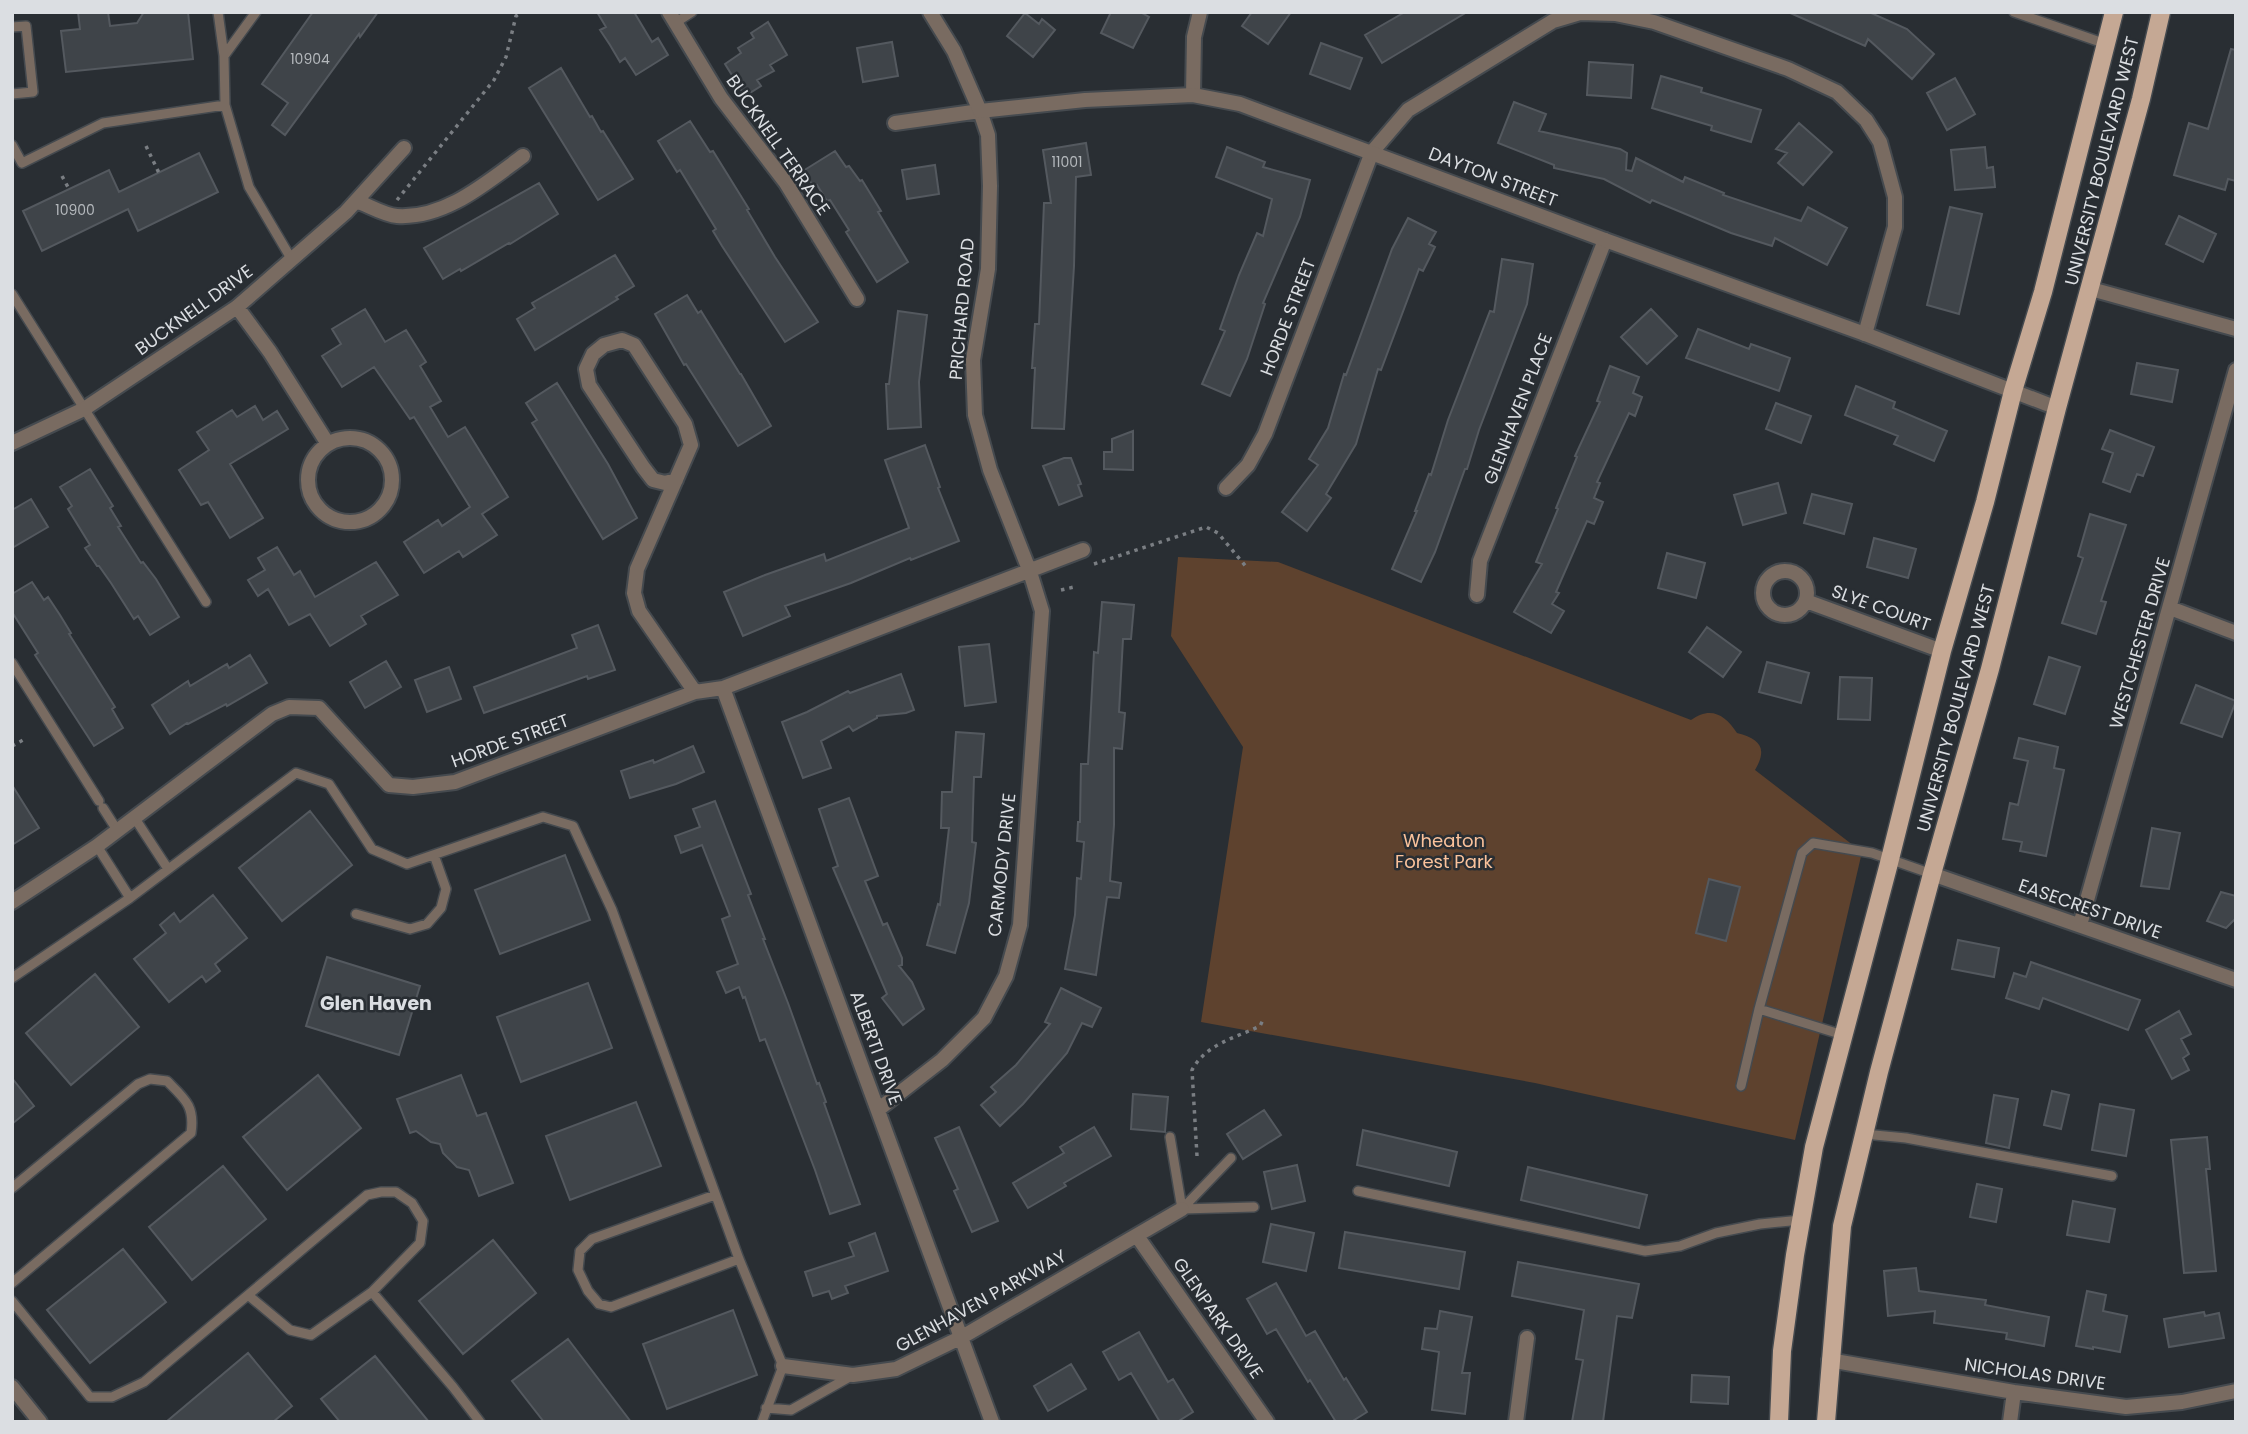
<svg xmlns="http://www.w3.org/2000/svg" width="2248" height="1434" font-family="Poppins,sans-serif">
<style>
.green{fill:#5e422e}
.building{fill:#3f4449;stroke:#54595f;stroke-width:2}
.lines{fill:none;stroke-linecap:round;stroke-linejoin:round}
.service-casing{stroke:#454a4f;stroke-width:12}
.minor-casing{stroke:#454a4f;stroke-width:18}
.tertiary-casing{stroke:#454a4f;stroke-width:18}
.primary-casing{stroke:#454a4f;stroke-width:21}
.path{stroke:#7a7e83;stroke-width:3.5;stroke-dasharray:3.5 5;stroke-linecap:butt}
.service{stroke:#796b61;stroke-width:9}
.minor{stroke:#796b61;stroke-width:14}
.tertiary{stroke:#796b61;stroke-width:14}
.primary{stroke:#c5a894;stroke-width:18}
.labels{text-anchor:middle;stroke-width:5;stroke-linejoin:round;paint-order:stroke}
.number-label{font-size:14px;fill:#b4b8bc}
.street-label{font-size:18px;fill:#dbdee2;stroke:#292e33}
.park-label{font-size:18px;fill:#fac29b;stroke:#292e33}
.neighbourhood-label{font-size:19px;font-weight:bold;fill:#dbdee2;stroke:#292e33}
</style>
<rect width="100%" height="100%" fill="#292e33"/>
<path class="green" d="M1178 557 1278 562 1691 720C1710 706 1725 714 1737 733 1760 739 1768 748 1755 770L1862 852 1795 1140 1535 1083 1201 1022 1243 747 1171 636Z"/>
<path class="building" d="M78 12H108L110 26 137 23 144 12H188L193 59 66 72 61 31 80 29Z
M313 12H378L360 37 359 34 285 135 272 125 288 103 262 84Z
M597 12H634L652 42 658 38 668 55 636 75 625 58 620 62 610 45 600 30 606 27Z
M1111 12H1140L1149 17 1133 48 1101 33Z
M1252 12H1291L1268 44 1242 26Z
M1405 12H1467L1382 63 1365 35Z
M1788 12H1869L1907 29 1934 54 1912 79 1868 39 1865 46Z
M1025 13 1039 24 1042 19 1055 30 1033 57 1007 36Z
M768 22 787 55 770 65 774 71 757 80 761 86 745 96 725 64 741 53 738 48 754 38 751 33Z
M892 42 898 76 863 82 857 48Z
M1321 43 1362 58 1350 89 1310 74Z
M2231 49 2236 50V181L2228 179 2225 190 2174 175 2189 123 2208 129Z
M1589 62 1633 65 1631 98 1587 95Z
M561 68 590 117 592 116 601 132 603 131 633 179 598 200 529 88Z
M1661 76 1702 88 1701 92 1761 110 1751 142 1711 130 1712 126 1652 108Z
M1955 78 1975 114 1947 130 1927 93Z
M1514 102 1546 114 1539 131 1620 149 1627 153 1626 170 1632 171 1636 158 1683 182 1685 177 1724 193 1723 195 1801 221 1808 207 1847 228 1827 265 1775 238 1772 246 1731 233 1652 200 1650 203 1604 179 1554 168V165L1498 143Z
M690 121 710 152 713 151 749 209 747 210 775 257 818 322 785 342 722 246 713 231 716 229 680 170 677 172 658 141Z
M1799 123 1832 152 1803 185 1778 163 1787 153 1776 149Z
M1086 143 1091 175 1076 177 1074 266 1064 429 1032 428 1035 368H1032L1035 324H1039L1044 203H1051L1043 150Z
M1227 147 1265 162 1263 167 1310 180 1300 217 1263 303 1265 304 1247 359 1230 396 1202 384 1225 331 1220 329 1239 275 1257 233 1263 236 1272 199 1216 177Z
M1985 147 1987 168 1993 167 1995 187 1955 190 1951 150Z
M835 151 846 167 849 166 860 181 862 180 881 211 878 212 908 262 877 282 846 232 849 230 830 200 827 201 817 185 814 187 803 171Z
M199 153 218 192 138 231 128 209 42 251 23 211 109 170 119 192Z
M935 165 939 194 907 199 902 170Z
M539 183 558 214 510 244 509 243 461 271 460 269 443 279 424 248Z
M1950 207 1982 214 1959 314 1927 305Z
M2179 216 2216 234 2203 262 2166 244Z
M1408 218 1436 232 1429 244 1435 247 1423 271 1419 269 1381 370 1378 369 1356 444 1326 494 1331 498 1307 531 1282 512 1318 465 1309 459 1328 428 1344 374 1346 375 1392 249Z
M615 255 634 286 616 297 618 299 535 350 517 319 535 308 532 303Z
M1502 259 1533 264 1527 304 1479 430 1467 469H1465L1435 552 1421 582 1392 569 1417 511H1415L1429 474 1431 475 1448 420 1490 311 1494 312Z
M687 295 698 313 701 311 740 374H741L771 426 738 446 686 364 684 365 655 314Z
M365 309 385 342 406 330 426 362 420 366 441 401 430 407 448 437 465 427 508 497 482 514 497 535 463 557 459 551 424 573 404 542 438 520 442 526 470 507 414 417 410 419 374 367 342 387 322 356 341 344 332 329Z
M1651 309 1677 336 1647 364 1621 337Z
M898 311 927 315 919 382 921 427 888 429 886 384H889Z
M1698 329 1749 349 1751 344 1790 358 1779 391 1686 358Z
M2137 363 2178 370 2172 402 2131 394Z
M1610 366 1639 377 1633 393 1642 397 1635 416 1629 413 1597 482 1600 483 1594 498 1603 502 1594 524 1587 521 1556 592 1559 593 1552 604 1564 611 1551 633 1514 612 1542 564 1536 562 1558 509 1556 508 1577 457 1575 456 1600 402 1597 401Z
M557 383 608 464 637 518 603 539 532 423 537 420 526 403Z
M1856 386 1895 402 1893 408 1947 431 1934 461 1894 444 1898 436 1845 415Z
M1776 403 1811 416 1801 443 1766 429Z
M255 406 263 420 277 411 288 429 230 464 263 518 230 538 208 502 201 505 179 470 209 450 197 432 232 410 237 417Z
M2110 430 2154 447 2143 476 2137 474 2130 492 2103 482 2113 453 2102 449Z
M1133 431V470L1104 469V452H1112V439Z
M925 445 940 487 938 488 959 541 911 560 910 558 851 583 785 606 790 616 743 636 724 592 765 575 824 554 826 561 909 528 885 460Z
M1064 458H1071L1081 484 1078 485 1082 496 1059 505 1043 466Z
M90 469 113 506 110 508 121 526 118 527 141 563 143 562 156 579 179 617 150 635 138 616 134 619 111 583 99 566H97L85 548 90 545 68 509 72 506 60 487Z
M1778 483 1786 513 1743 525 1734 495Z
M1812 494 1852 504 1844 534 1804 523Z
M31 499 48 527 12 548V510Z
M2090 514 2126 525 2101 601 2106 602 2096 634 2062 623 2083 558 2078 556Z
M1874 538 1916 549 1908 578 1867 567Z
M277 547 294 575 300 571 315 597 376 562 398 595 361 616 366 624 330 646 310 614 289 625 268 589 258 596 248 580 265 570 258 558Z
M1667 553 1705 563 1696 598 1658 588Z
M32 582 44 600 48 597 60 615 71 633 69 634 115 707 112 709 123 728 94 746 35 655 38 653 12 612V594Z
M1102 602 1134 605 1131 639H1123L1119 712 1125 713 1122 749 1114 748V825L1110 881 1121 883 1119 898 1107 897 1096 975 1065 969 1075 915 1077 878 1081 879 1084 842 1077 841 1078 822H1080L1081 764H1088L1094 652 1098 653Z
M598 625 615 670 588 679 587 676 484 713 474 687 577 648 572 635Z
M1707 627 1741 652 1723 677 1689 652Z
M989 644 996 702 965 706 959 647Z
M250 655 267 683 227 706 226 704 188 724 187 723 170 734 152 705 188 681 190 686 227 664 229 668Z
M2049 657 2080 667 2065 714 2034 704Z
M386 661 401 687 365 708 350 682Z
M1767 662 1809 673 1801 703 1759 692Z
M449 667 461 699 427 712 415 680Z
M901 674 914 710 906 713 877 716V718L853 731 849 726 821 741 831 768 803 778 782 722 807 712 848 691 850 693Z
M1840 677 1872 678 1870 720 1838 719Z
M2196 685 2236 701 2222 737 2181 723Z
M956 732 984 734 981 777H974L972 842 976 843 969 903 955 953 927 945 938 904 940 905 949 828H941L942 792H952Z
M2019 738 2058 747 2054 768 2064 770 2046 856 2020 851 2022 842 2003 839 2010 803 2018 805 2028 761 2014 758Z
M693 746 704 772 676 784 630 798 621 771 653 760 654 763Z
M12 785 39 828 12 845Z
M849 798 878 876 865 881 883 925 887 923 902 958V965L899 966 912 982 924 1009 903 1025 882 998 887 994 833 868 838 866 819 809Z
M715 801 751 894 748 895 765 939H763L788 1003 817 1084 819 1083 826 1102 824 1103 860 1204 830 1214 815 1170 765 1039 760 1041 745 997 743 998 739 987 726 993 717 972 738 964 722 919 730 916 702 845 681 853 675 836 700 827 693 809Z
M310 811 352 865 282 921 239 868Z
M2152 828 2180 833 2169 889 2141 886Z
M565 855 590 920 500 954 475 890Z
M1709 879 1740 887 1726 941 1696 933Z
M2221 892 2236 896V918L2226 928 2207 921Z
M213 895 247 938 215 964 220 971 206 982 202 976 169 1002 134 959 166 933 160 925 174 913 180 922Z
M1958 940 1999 948 1994 977 1952 969Z
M327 957 420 986 399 1055 306 1026Z
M2031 962 2140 1000 2128 1030 2043 998 2039 1009 2006 998 2014 973 2026 977Z
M95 974 139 1027 71 1085 26 1033Z
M588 983 612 1048 521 1082 497 1017Z
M1061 988 1101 1008 1092 1027 1082 1023 1067 1053 1023 1104 1000 1126 981 1105 996 1092 991 1087 1016 1065 1050 1024 1045 1022Z
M2179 1011 2191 1034 2181 1039 2189 1054 2183 1058 2189 1070 2172 1079 2146 1030Z
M318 1075 361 1128 287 1190 243 1137Z
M461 1075 477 1116 486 1113 513 1183 479 1196 469 1170 457 1167 443 1153 440 1144 431 1142 416 1131 410 1133 397 1099Z
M12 1078 34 1106 12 1124Z
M2052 1091 2069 1095 2061 1129 2044 1125Z
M1133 1094 1168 1097 1165 1132 1131 1129Z
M1994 1095 2018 1099 2009 1148 1986 1143Z
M636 1102 661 1166 570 1200 546 1136Z
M2100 1104 2134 1110 2126 1156 2092 1150Z
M1264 1110 1281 1135 1243 1159 1227 1134Z
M959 1127 998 1221 972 1232 954 1191 958 1189 935 1138Z
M1094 1127 1111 1156 1064 1183 1066 1186 1028 1208 1013 1183 1064 1153 1060 1147Z
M1363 1130 1457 1152 1449 1186 1357 1165Z
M2207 1137 2210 1169H2206L2216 1271 2184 1273 2171 1140Z
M1297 1165 1305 1201 1272 1209 1264 1172Z
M223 1166 266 1219 192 1280 149 1227Z
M1528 1167 1647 1195 1639 1228 1521 1200Z
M1977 1184 2002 1189 1996 1222 1970 1217Z
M2073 1201 2115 1209 2109 1242 2067 1235Z
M1271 1224 1314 1233 1306 1271 1263 1262Z
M1345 1232 1465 1252 1459 1289 1339 1268Z
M875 1233 888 1271 845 1286 848 1293 832 1299 829 1291 813 1296 805 1272 854 1256 849 1243Z
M493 1240 536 1293 463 1354 419 1301Z
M123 1249 166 1302 90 1363 47 1310Z
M1518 1262 1639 1284 1632 1318 1617 1316 1603 1422H1572L1583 1360 1576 1359 1584 1310 1512 1296Z
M1916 1268 1919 1291 1986 1300 1985 1305 2049 1317 2044 1346 2006 1339 2007 1333 1934 1323 1935 1311 1888 1316 1884 1271Z
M1276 1283 1306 1336 1315 1331 1344 1380 1346 1378 1367 1412 1351 1422H1336L1310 1380 1308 1382 1276 1329 1267 1334 1247 1299Z
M2087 1291 2106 1295 2103 1311 2127 1316 2120 1352 2093 1347V1349L2076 1346Z
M733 1310 757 1375 667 1409 643 1344Z
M1440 1311 1472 1317 1462 1373H1470L1465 1414 1432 1410 1439 1352 1422 1349 1425 1328 1437 1329Z
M2204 1312 2205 1316 2219 1313 2224 1338 2169 1347 2164 1319Z
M1139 1332 1168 1382 1173 1379 1193 1412 1177 1422H1160L1131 1373 1119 1380 1103 1352Z
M568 1339 631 1422H544L512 1381Z
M248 1353 292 1406 273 1422H166Z
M375 1356 429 1422H340L321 1399Z
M1071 1364 1086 1389 1048 1411 1034 1386Z
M1692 1375 1729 1377 1728 1404 1691 1402Z"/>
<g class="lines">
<defs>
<path id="service" d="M218 12 224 56 225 105 249 187 292 260
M2014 12 2106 44
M675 23 692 12
M12 27 26 26 33 92 12 94
M224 56 256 12
M12 145 22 163 103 123 225 105
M12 294 206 602
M12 663 99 801
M103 808 117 830
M134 817 168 869
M97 846 130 898
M356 914 410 929 427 924 441 908 446 889 434 855
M12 978 130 898 296 773 329 784 372 849 407 864 543 817 573 826 612 910 739 1259 783 1366 762 1422
M1843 1035 1759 1009 1802 853 1813 843 1872 853 1932 874
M1741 1086 1759 1009
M1864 1134 1906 1138 2112 1176
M1170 1137 1182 1209
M12 1188 138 1084 150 1079 167 1081C185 1099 195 1106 191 1133L12 1283
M1358 1191 1645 1251 1680 1246 1716 1233 1760 1224 1801 1220
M715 1195 592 1239 580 1251 578 1270 588 1291 599 1304 611 1307 739 1259
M1182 1209 1254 1207
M1182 1209 1231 1158
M372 1292 453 1387 480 1422
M12 1301 90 1397H112L144 1382 248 1295 290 1330 311 1335 372 1292 420 1243 423 1221 412 1203 396 1192H381L367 1195 248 1295
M766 1408 791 1410 853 1375"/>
<path id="minor" d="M669 12 721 98 786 183 857 299
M1193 95 1194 37 1200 12
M356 201C368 205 384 215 397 216 445 219 486 183 523 156
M2091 289 2236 329
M237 307 270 352 328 444
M308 480a42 42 0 1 1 84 0a42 42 0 1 1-84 0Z
M12 443 84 409 237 307 346 212 404 148
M676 480 665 483 653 480 643 467 589 385 586 369 593 354 604 345 622 340 634 345 685 424 691 445 637 569 634 593 639 611 695 692
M1226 488 1248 465 1265 434 1372 152 1408 110 1553 21 1580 13 1615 14 1654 22 1788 69 1837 92 1866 120 1880 142 1895 197V227L1865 334
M1763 593a22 22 0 1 1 44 0a22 22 0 1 1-44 0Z
M1477 595 1480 561 1605 240
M1806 601 1942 651
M2170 608 2236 633
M723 688 992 1422
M1932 874 2236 980
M12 902 97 846 272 714 289 707 319 708 389 785 413 787 455 782 695 692 723 688 1083 550
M2080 925 2236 370
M879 1109 942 1060 984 1018 1006 976 1020 925 1042 611 1030 572 990 470 975 415 973 360 988 269 990 186 988 135 980 111 895 123
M1137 1236 1267 1422
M1829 1360 2014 1392 2126 1407 2182 1402 2236 1391
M783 1366 853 1375 896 1369 962 1337 1182 1209
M12 1387 40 1422
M1516 1422 1527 1338
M2010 1422 2014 1392"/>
<path id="tertiary" d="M930 12 954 51 980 111 1085 100 1193 95 1240 104 1605 240 1865 334 2057 408"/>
<path id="primary" d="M1779 1422 1782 1351 1795 1255 1814 1147 1888 867 1942 651 1985 502 2013 391 2043 292 2114 12
M1826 1422 1842 1226 1879 1072 1932 874 1990 669 2057 408 2141 99 2161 12"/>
</defs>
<use href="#service" class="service-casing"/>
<use href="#minor" class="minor-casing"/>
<use href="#tertiary" class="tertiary-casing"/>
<use href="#primary" class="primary-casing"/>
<path class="path" d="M146 146 159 173
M62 176 69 189
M397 200 494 80 506 57 516 16 522 12
M1094 564 1206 527 1218 533 1248 569
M1061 590 1074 587
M12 746 25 739
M1197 1156 1192 1070C1206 1044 1235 1038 1260 1026L1264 1018"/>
<use href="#service" class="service"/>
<use href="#minor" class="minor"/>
<use href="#tertiary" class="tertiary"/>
<use href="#primary" class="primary"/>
</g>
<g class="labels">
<g class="number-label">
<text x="310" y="64">10904</text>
<text x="1067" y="167">11001</text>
<text x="75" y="215">10900</text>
</g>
<g class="street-label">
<text transform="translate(778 145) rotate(55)" y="6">BUCKNELL TERRACE</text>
<text transform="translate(2102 161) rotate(-76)" y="6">UNIVERSITY BOULEVARD WEST</text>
<text transform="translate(1493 177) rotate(21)" y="6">DAYTON STREET</text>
<text transform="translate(962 309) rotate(-85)" y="6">PRICHARD ROAD</text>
<text transform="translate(194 310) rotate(-36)" y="6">BUCKNELL DRIVE</text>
<text transform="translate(1288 317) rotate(-69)" y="6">HORDE STREET</text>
<text transform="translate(1518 409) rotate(-69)" y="6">GLENHAVEN PLACE</text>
<text transform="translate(1881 608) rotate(20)" y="6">SLYE COURT</text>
<text transform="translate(2140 643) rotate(-74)" y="6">WESTCHESTER DRIVE</text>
<text transform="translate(1956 708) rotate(-75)" y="6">UNIVERSITY BOULEVARD WEST</text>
<text transform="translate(510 741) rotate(-20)" y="6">HORDE STREET</text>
<text transform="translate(1002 865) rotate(-84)" y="6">CARMODY DRIVE</text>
<text transform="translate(2090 909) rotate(19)" y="6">EASECREST DRIVE</text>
<text transform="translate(876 1048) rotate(70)" y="6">ALBERTI DRIVE</text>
<text transform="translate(981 1301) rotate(-29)" y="6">GLENHAVEN PARKWAY</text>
<text transform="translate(1218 1318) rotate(55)" y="6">GLENPARK DRIVE</text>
<text transform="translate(2035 1374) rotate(8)" y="6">NICHOLAS DRIVE</text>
</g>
<g class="park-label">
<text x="1444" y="847">Wheaton<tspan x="1444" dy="21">Forest Park</tspan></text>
</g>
<g class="neighbourhood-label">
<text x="376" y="1010">Glen Haven</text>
</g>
</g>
<rect width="2248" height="1434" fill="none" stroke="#dbdee2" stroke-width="28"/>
</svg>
